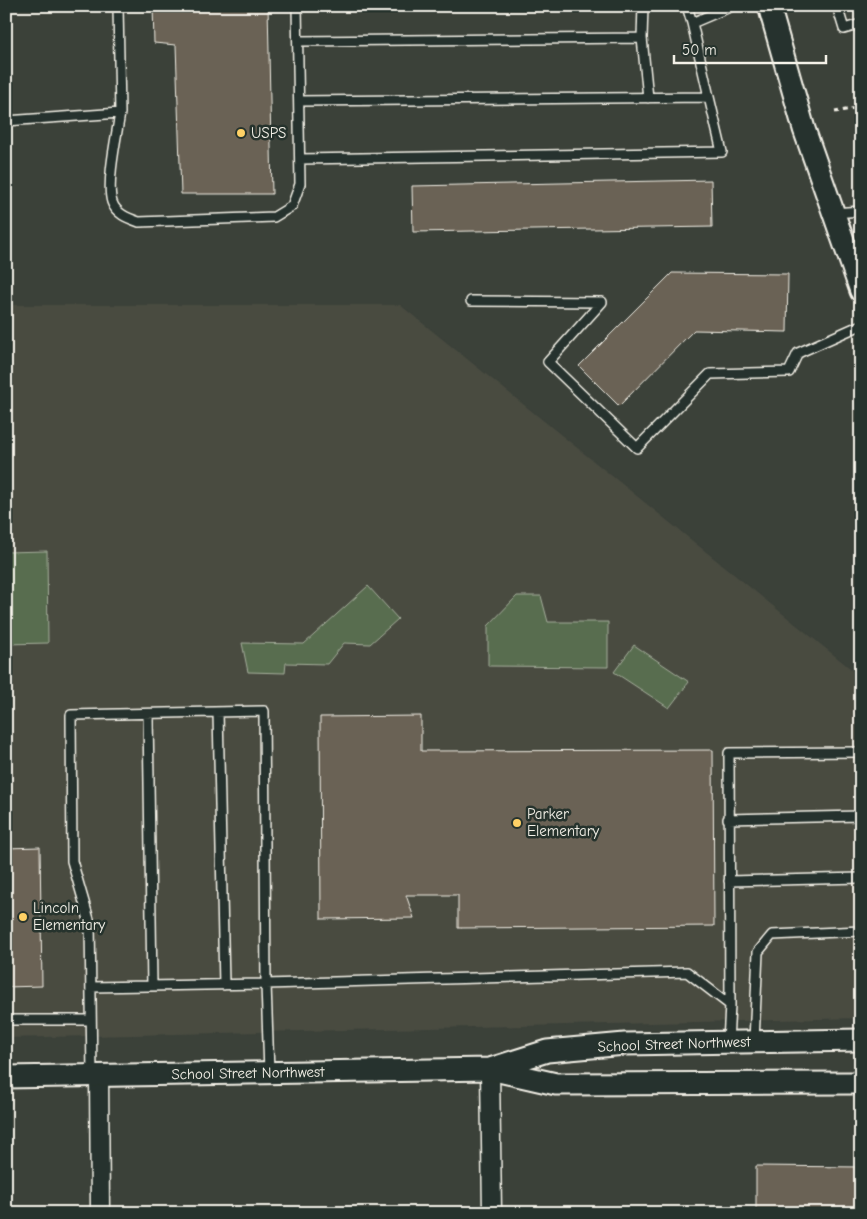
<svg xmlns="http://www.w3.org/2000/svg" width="867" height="1219" font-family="'Comic Neue',sans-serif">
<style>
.built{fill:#494b41}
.green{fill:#596d50;stroke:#a6af9c}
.building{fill:#6b6254;stroke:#f4f1e8}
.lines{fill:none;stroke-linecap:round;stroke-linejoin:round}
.service-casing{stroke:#f4f1e8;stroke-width:12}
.minor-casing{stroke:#f4f1e8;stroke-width:21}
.tertiary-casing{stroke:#f4f1e8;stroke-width:25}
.path{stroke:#f4f1e8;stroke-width:3;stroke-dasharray:4 4;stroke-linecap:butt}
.service{stroke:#26332d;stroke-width:9}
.minor{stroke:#26332d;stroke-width:18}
.tertiary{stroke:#26332d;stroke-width:21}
.poi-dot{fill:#ffd166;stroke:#26332d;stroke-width:2}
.labels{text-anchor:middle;stroke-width:5;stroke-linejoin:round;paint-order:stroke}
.poi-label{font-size:15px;fill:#f4f1e8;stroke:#26332d;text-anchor:start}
.street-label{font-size:15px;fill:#f4f1e8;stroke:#26332d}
</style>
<rect width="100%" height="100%" fill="#3b4139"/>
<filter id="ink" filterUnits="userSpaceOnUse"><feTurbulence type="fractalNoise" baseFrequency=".02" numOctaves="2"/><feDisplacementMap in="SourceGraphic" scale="10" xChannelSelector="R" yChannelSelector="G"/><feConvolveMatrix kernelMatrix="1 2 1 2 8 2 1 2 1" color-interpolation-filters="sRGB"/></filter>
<g filter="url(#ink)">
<path class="built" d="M6 305H400L861 677V1018L6 1038Z"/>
<path class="green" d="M47 551 48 643 6 644V552Z
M368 586 398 619 370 644 344 643 327 664 286 663 285 673 248 672 242 643 304 644Z
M517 596H541L548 622H608V667L488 666V626Z
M634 645 689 682 669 708 614 672Z"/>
<path class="building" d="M153 6H268L272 194H181L176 45 154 43Z
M711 180 712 227 413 232 412 186Z
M672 273 788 274 787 332 694 330 619 406 579 366Z
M421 716V751L713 750 714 926 458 928V895H406L414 918 321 919 320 717Z
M40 847 42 986 6 987V848Z
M756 1166 861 1167V1213H756Z"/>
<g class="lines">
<defs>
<path id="service" d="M118 6 120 113
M687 6 692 23
M837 6 844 29 861 24
M642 38 643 6
M298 41 642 38 648 98
M299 101 709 97 692 23 732 6
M6 121 120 113C117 134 106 183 112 202 116 214 128 218 139 222L274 217 292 206 300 184 297 6
M300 159 722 152 709 97
M834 213 861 211
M471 301 602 302 548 362 637 448 710 374 789 372 798 353 861 325
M218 712 224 985
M148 715 152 986
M728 819 861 816
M729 881 861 878
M91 987 266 984 264 711 71 715 72 861 90 923 92 1075
M6 1020H91
M754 1041 758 952 772 935 861 931
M728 1042 730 1005 729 753 861 752
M269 1072 266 984 687 972 730 1005"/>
<path id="minor" d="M490 1069 492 1213
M99 1074 100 1213"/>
<path id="tertiary" d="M769 6 804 129 861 291
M490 1069 547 1051 625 1044 861 1040
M6 1077 490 1069 556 1084 861 1083"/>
</defs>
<use href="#service" class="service-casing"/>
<use href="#minor" class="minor-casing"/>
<use href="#tertiary" class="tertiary-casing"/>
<path class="path" d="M835 112 861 107"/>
<use href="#service" class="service"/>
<use href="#minor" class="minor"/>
<use href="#tertiary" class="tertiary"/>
</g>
</g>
<g class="poi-dot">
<circle cx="241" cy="133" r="5"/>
<circle cx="517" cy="823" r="5"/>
<circle cx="23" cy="917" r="5"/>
</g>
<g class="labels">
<g class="poi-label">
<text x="251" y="138">USPS</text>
<text x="527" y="819">Parker<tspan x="527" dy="17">Elementary</tspan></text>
<text x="33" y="913">Lincoln<tspan x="33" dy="17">Elementary</tspan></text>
</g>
<g class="street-label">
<text transform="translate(674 1044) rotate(-2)" y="5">School Street Northwest</text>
<text transform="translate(248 1073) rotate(-1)" y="5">School Street Northwest</text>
</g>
</g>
<rect width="867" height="1219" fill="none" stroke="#26332d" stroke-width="25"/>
<rect x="12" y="12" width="842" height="1194" fill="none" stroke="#f4f1e8" stroke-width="2" filter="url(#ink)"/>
<path d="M674 55v8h152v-8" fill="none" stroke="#f4f1e8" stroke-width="2.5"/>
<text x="682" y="55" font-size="15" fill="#f4f1e8" stroke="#26332d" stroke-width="4" paint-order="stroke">50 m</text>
</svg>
